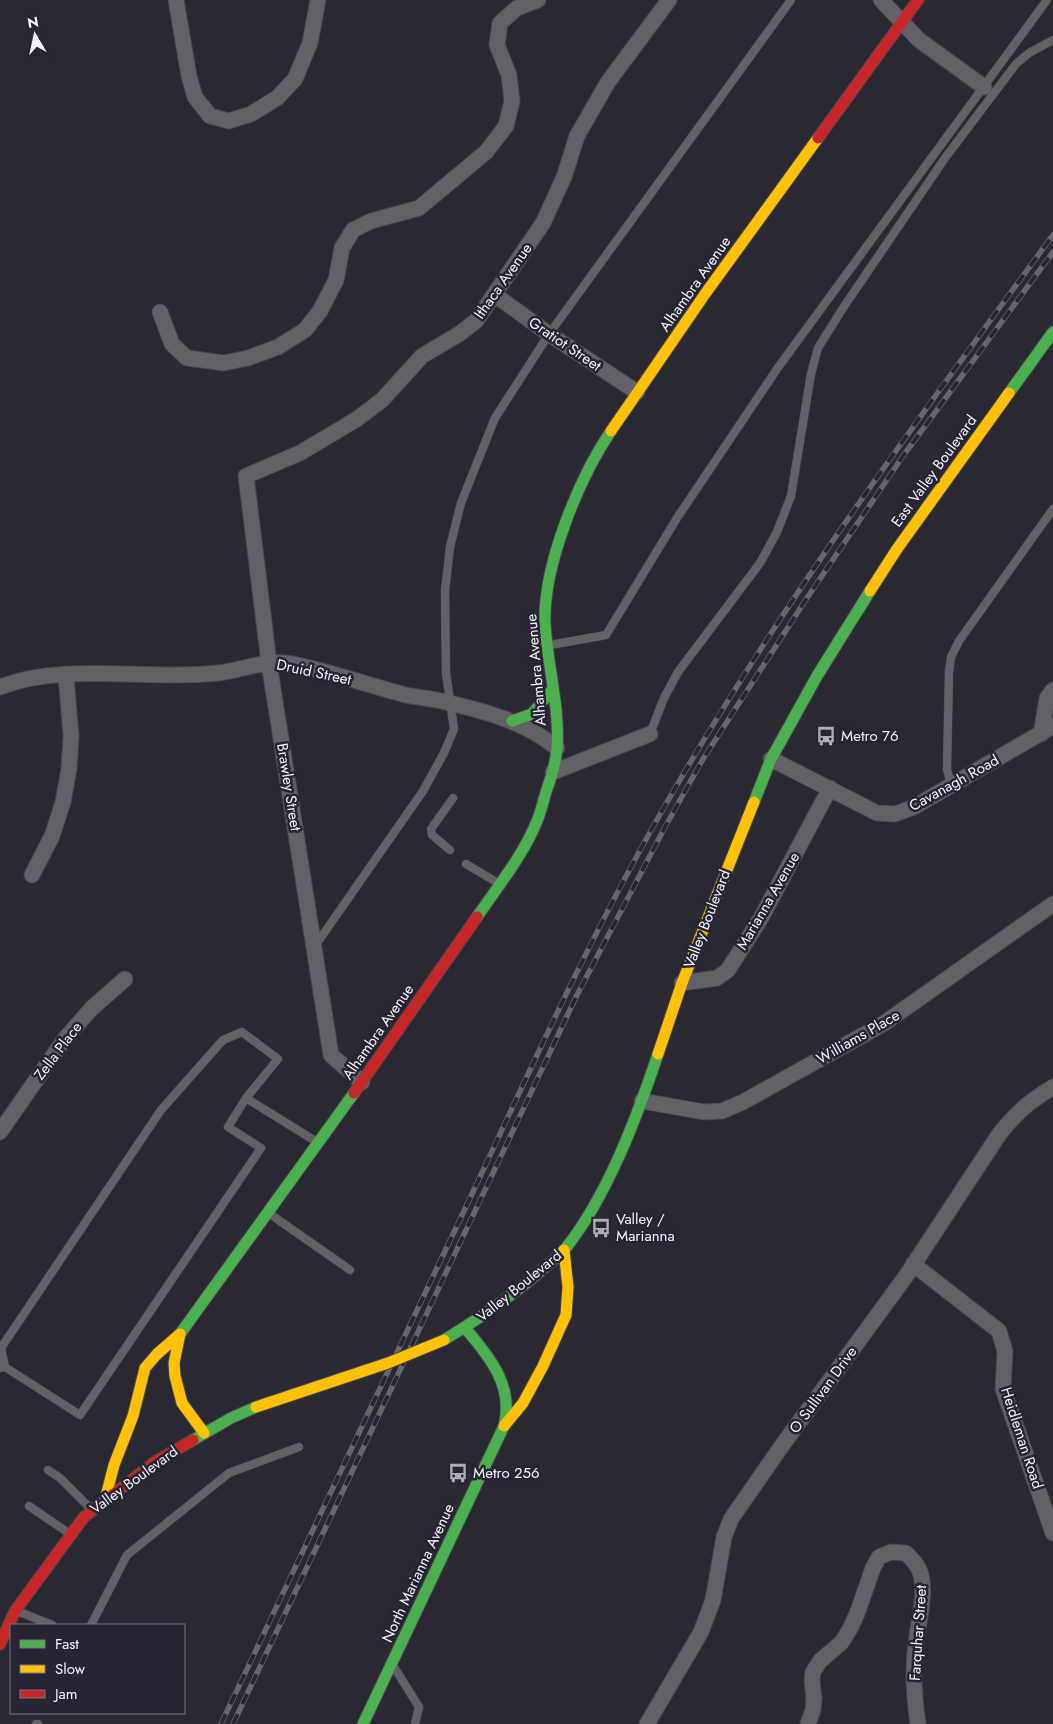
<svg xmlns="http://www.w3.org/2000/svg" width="1053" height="1724" font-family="Jost,sans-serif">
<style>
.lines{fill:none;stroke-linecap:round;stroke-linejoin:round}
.lane-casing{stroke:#48474d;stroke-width:9}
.street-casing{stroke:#48474d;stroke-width:17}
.fast-casing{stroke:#48474d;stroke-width:13}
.slow-casing{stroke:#48474d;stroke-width:13}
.jam-casing{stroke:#48474d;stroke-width:13}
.lane{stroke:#626167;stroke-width:8}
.street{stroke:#626167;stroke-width:15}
.fast{stroke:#4caf50;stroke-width:11}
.slow{stroke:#ffc107;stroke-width:11}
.jam{stroke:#c62828;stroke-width:11}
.rail-casing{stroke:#66666c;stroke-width:5.5}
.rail{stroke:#282533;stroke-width:4;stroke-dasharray:11;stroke-linecap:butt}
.slow-bridge-casing{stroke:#48474d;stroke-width:13;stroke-linecap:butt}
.slow-bridge{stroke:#ffc107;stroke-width:11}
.labels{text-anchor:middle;stroke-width:5;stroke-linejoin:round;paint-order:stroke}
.street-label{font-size:15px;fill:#f3f1fb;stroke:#282533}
.poi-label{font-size:15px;fill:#f3f1fb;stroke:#282533;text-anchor:start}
</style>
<rect width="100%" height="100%" fill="#2a2830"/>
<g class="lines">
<defs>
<path id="lane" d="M550 645 606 635 677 518 777 369 1047 0
M650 734 664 698 678 672 760 563 777 532 791 496 811 374 818 348 843 308 945 158 1016 64 1029 53 1053 40
M951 786 947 769 949 672 951 657 959 641 1053 509
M450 850 432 835 431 829 453 798
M466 864 498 883
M315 946 423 791 444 753 454 729 446 673 445 591 450 547 461 503 495 418 549 334 791 0
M270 1214 350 1270
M5 1367 1 1348 161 1110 223 1040 242 1032 278 1059 246 1098
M0 1368 5 1367 80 1415 261 1148 228 1127 246 1098 317 1142
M48 1470 60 1478 91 1509
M29 1506 67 1532
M17 1611 52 1625
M91 1625 127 1555 229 1473 299 1447
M394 1667 419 1707 415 1724
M36 1724H38"/>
<path id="street" d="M176 0 189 76 195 97 210 116 229 121 251 114 277 98 295 79 310 43 318 0
M881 0 919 40 984 87
M495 295 549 334 637 392
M160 312 172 344 187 358 224 363 248 358 278 347 305 330 320 311 336 280 342 248 353 230 371 221 419 208 486 152 506 126 512 101 509 75 497 45 500 23 517 8 538 0
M0 687C65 662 149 681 218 673 241 670 262 661 285 663 299 664 313 669 326 672 352 679 379 688 406 695 420 698 436 699 450 703 488 712 527 723 557 748
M1041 734 1047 698 1053 690
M771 759 877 813 895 814 914 807 1053 726
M553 772 650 734
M32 875 52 836 63 802 69 769 71 736 66 675
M682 983 717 978 728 970 761 918 830 788
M362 1082 331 1055 269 663 246 476 300 453 357 419 382 400 422 356 459 334 476 321 543 223 564 177 577 136 608 82 669 0
M642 1101 704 1112 722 1111 743 1102 883 1024 1053 904
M0 1132 64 1040 92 1008 125 979
M913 1264 999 1331 1005 1351 1003 1389 1053 1533
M647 1724 701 1632 713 1600 724 1537 731 1519 781 1447 906 1276 1000 1133C1017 1112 1030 1101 1053 1087
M808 1724 813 1710 814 1698 812 1681 813 1672 820 1661 842 1642 851 1627 858 1611 873 1568 879 1557 891 1552 906 1553C912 1559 919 1566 921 1575 926 1594 918 1624 916 1644 912 1671 914 1697 918 1724"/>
<path id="fast" d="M1009 393 1053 332
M512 721 532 714 552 690
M754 802 771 759 817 676 870 591
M477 917C498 886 523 856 537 821 541 812 543 802 546 792 551 778 556 763 557 748 560 706 547 664 545 623 543 566 579 478 611 431
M180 1334 354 1093
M444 1340C479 1319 512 1296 543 1269 550 1263 559 1256 565 1249 607 1197 637 1117 658 1054
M193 1440 231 1418 256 1407
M363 1724 504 1426C514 1386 490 1357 465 1328"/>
<path id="slow" d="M611 431 705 294 818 138
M870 591 897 549 1009 393
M658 1054 682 983 754 802
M180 1334 174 1363 175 1376 182 1403 204 1433
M504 1426 523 1403 543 1366 566 1315 568 1287 564 1250
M105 1500 114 1465 133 1416 145 1368 157 1354 180 1334"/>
<path id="jam" d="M818 138 918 0
M354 1093 477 917
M0 1644 15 1611 84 1517 155 1462 193 1440"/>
</defs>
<use href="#lane" class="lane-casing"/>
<use href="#street" class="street-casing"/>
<use href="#fast" class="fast-casing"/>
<use href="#slow" class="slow-casing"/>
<use href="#jam" class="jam-casing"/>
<use href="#lane" class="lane"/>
<use href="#street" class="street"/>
<use href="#fast" class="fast"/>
<use href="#slow" class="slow"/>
<use href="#jam" class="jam"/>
<defs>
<path id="rail" d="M221 1724C302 1553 383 1382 464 1211 526 1079 586 945 658 818 774 613 914 424 1053 235
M233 1724 576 997 665 827 703 759 805 601 903 456 1053 252"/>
</defs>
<use href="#rail" class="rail-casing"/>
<use href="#rail" class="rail"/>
<defs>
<path id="slow-bridge" d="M256 1407 388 1363 444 1340"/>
</defs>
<use href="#slow-bridge" class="slow-bridge-casing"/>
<use href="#slow-bridge" class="slow-bridge"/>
</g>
<defs>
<symbol id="bus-bare" viewBox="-9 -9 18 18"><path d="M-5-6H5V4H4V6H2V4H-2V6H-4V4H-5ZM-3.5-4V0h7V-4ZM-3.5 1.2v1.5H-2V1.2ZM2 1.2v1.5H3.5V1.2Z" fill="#adabb4" stroke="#282533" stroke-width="2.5" paint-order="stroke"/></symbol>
</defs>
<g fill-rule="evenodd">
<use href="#bus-bare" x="812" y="722" width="28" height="28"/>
<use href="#bus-bare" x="587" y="1214" width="28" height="28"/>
<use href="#bus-bare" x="444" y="1459" width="28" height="28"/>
</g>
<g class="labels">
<g class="street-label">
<text transform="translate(503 281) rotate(-55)" y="5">Ithaca Avenue</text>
<text transform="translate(695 284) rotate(-55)" y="5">Alhambra Avenue</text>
<text transform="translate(565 344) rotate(34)" y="5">Gratiot Street</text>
<text transform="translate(934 471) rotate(-54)" y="5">East Valley Boulevard</text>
<text transform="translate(536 670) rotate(-95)" y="5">Alhambra Avenue</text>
<text transform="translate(314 672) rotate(12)" y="5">Druid Street</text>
<text transform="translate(954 783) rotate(-29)" y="5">Cavanagh Road</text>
<text transform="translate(289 787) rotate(81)" y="5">Brawley Street</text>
<text transform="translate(768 901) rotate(-60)" y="5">Marianna Avenue</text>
<text transform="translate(707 919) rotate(-69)" y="5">Valley Boulevard</text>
<text transform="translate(378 1032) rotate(-55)" y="5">Alhambra Avenue</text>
<text transform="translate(858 1037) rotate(-30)" y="5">Williams Place</text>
<text transform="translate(58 1051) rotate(-53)" y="5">Zella Place</text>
<text transform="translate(519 1286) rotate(-39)" y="5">Valley Boulevard</text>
<text transform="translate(823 1390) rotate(-54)" y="5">O Sullivan Drive</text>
<text transform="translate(1022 1438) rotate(72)" y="5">Heidleman Road</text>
<text transform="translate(134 1480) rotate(-36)" y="5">Valley Boulevard</text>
<text transform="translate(418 1573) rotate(-65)" y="5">North Marianna Avenue</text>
<text transform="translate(918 1633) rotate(-86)" y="5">Farquhar Street</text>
</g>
<g class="poi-label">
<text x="841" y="741">Metro 76</text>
<text x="616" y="1224">Valley /<tspan x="616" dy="17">Marianna</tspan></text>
<text x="473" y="1478">Metro 256</text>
</g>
</g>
<rect x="10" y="1624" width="175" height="90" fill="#282533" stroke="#797783"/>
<rect x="20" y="1640" width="25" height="8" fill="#4caf50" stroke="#797783"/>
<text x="55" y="1649" font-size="15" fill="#f3f1fb">Fast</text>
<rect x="20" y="1665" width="25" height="8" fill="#ffc107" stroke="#797783"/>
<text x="55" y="1674" font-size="15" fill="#f3f1fb">Slow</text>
<rect x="20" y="1690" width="25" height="8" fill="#c62828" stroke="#797783"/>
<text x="55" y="1699" font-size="15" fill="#f3f1fb">Jam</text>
<g transform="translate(35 35) rotate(351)" stroke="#282533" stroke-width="4" paint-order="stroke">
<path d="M0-4L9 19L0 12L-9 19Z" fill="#f3f1fb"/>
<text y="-8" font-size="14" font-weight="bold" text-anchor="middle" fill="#f3f1fb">N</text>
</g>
</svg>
